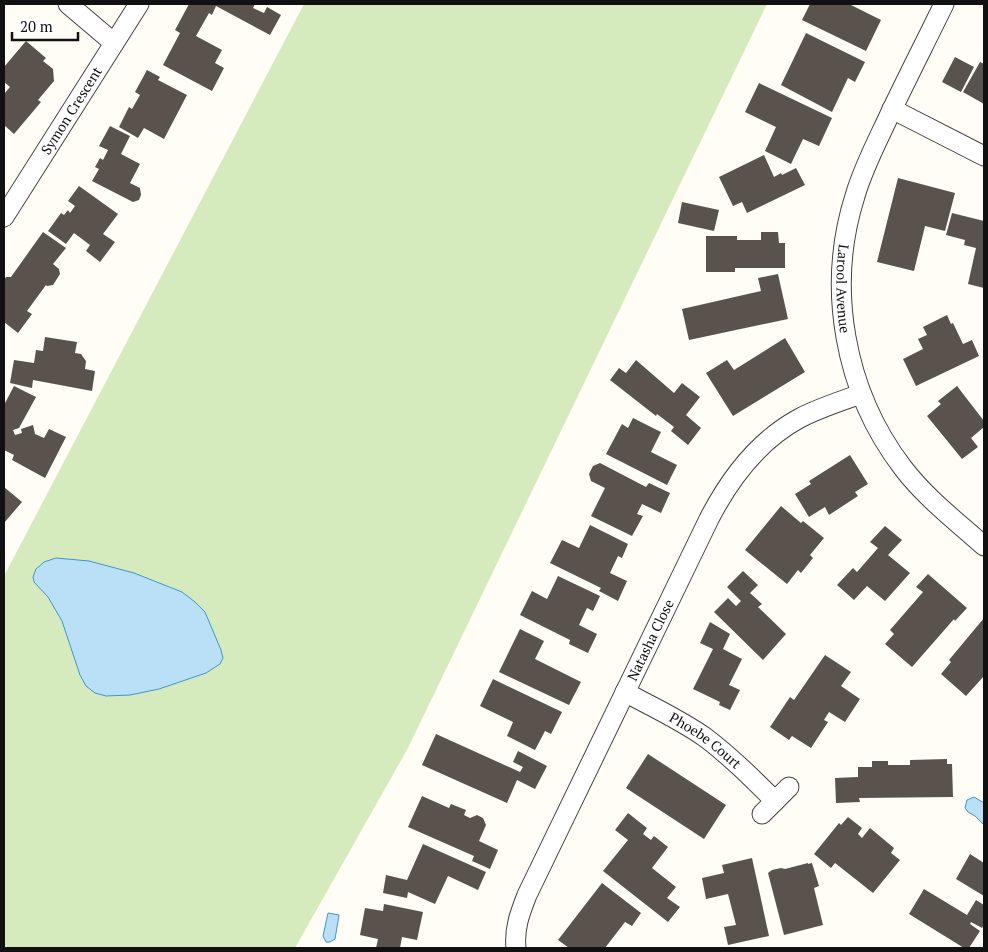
<svg xmlns="http://www.w3.org/2000/svg" width="988" height="952" font-family="'PT Serif',serif">
<style>
.green{fill:#d5ebbd}
.water{fill:#b9e0f7;stroke:#3f96cf}
.building{fill:#5a524d}
.lines{fill:none;stroke-linecap:round;stroke-linejoin:round}
.minor-casing{stroke:#444;stroke-width:21}
.minor{stroke:#fff;stroke-width:19}
.labels{text-anchor:middle;stroke-width:5;stroke-linejoin:round;paint-order:stroke}
.street-label{font-size:14px;fill:#111;stroke:#fff}
</style>
<rect width="100%" height="100%" fill="#fffdf5"/>
<path class="green" d="M304 4H767L408 748 295 948H4V576Z"/>
<path class="water" d="M56 558 89 561 134 573 182 592 195 602 205 612 221 650 223 658 220 664 206 673 159 689 130 695 106 696 95 693 86 686 80 675 62 621 48 597 34 582 33 577 36 569 44 562Z
M974 797 984 803V825L975 816 968 812 965 808 967 800Z
M328 913 339 915 335 939 330 942H326L323 936Z"/>
<path class="building" d="M189 4H255L253 8 264 13 267 7 281 15 270 35 216 6 212 15 209 13 196 36 222 50 215 63 224 68 212 91 163 65 180 33 175 30Z
M810 4H849L881 20 866 51 802 20Z
M806 33 865 62 855 82 848 78 832 112 781 85Z
M26 41 46 58 43 61 53 69 54 81 38 100 41 102 14 134 4 125V94L10 87 4 82V67Z
M955 57 974 67 961 92 942 82Z
M980 62 984 64V104L963 92Z
M147 70 160 77 158 80 187 95 164 139 144 128 138 138 119 127 129 107 132 109 140 95 135 92Z
M759 83 832 118 819 146 803 139 791 164 765 151 776 127 745 112Z
M110 126 130 136 121 154 140 164 130 183 140 188 141 195 139 200 133 202 92 181 99 169 95 167 100 158 103 160 108 150 99 146Z
M764 155 774 177 781 173 782 175 796 168 805 185 747 213 742 202 733 206 719 177Z
M898 178 955 193 945 231 925 226 914 271 877 262Z
M79 186 118 214 103 234 115 242 100 262 86 251 90 245 74 233 66 244 48 231 61 213 64 215 68 210 70 213 75 206 68 201Z
M682 202 719 210 714 231 678 223Z
M952 213 984 221V288L968 284 976 248 964 245 965 240 946 235Z
M43 232 66 248 53 264 59 269 60 274 53 285 47 286 46 285 27 311 32 314 18 333 4 322V280L6 277H11Z
M761 232H778L779 243H785V268H735V272H706V236H737V240H761Z
M778 274 788 319 689 340 682 309 761 291 758 278Z
M947 315 951 324 953 323 963 344 972 340 979 356 916 386 903 359 923 349 918 339 927 335 923 327Z
M45 337 77 342 75 353 81 354 86 361 85 369 95 371 92 391 33 380 32 388 10 383 14 360 34 363 36 350 43 351Z
M785 338 805 372 733 416 706 373 727 360 734 370Z
M636 360 674 393 682 383 700 397 686 415 701 428 688 445 671 431 674 427 657 414 656 416 610 380 619 368 626 373Z
M14 386 36 397 19 428 13 430 15 435 22 433 21 429 33 425 35 434 44 438 49 429 66 437 45 478 12 460 14 455 4 450V405Z
M957 386 984 421V427L971 438 978 447 962 459 927 416 941 404 938 401Z
M633 418 661 432 651 452 677 465 667 485 606 454 622 424 628 428Z
M850 455 868 484 855 492 858 496 829 515 825 507 809 517 795 494 811 484 809 481Z
M600 463 646 487 649 483 670 493 661 513 642 504 637 514 643 516 632 536 591 516 605 488 591 481 589 474 593 466Z
M4 487 22 502 4 523Z
M781 506 801 523 803 521 824 538 810 555 813 558 801 573 798 570 787 584 745 550Z
M590 525 628 544 622 558 618 556 610 573 627 581 618 601 599 591 601 588 550 563 562 540 579 548Z
M885 526 902 540 888 555 910 573 885 601 867 586 854 600 837 585 853 568 857 572 878 548 870 542Z
M743 571 758 585 750 593 762 604 758 607 786 634 763 660 714 612 728 598 736 606 741 601 727 587Z
M928 574 967 608 955 621 954 619 912 667 885 644 894 634 890 630 923 592 916 587Z
M558 576 600 596 593 611 587 608 579 625 597 634 588 653 569 644 570 640 520 615 532 591 547 599Z
M984 618V676L966 696 941 674 951 662 949 660Z
M710 622 730 634 723 649 742 659 729 685 740 690 730 710 719 705 720 702 693 689 713 649 700 643Z
M520 629 544 641 535 659 581 682 569 705 499 672Z
M825 655 851 672 841 686 860 699 845 722 829 712 824 720 828 722 811 748 792 736 789 740 770 727 790 697 794 700Z
M493 679 562 712 551 734 545 731 535 750 507 736 513 722 480 706Z
M436 734 520 772 523 767 513 762 518 751 547 766 535 789 517 780 507 803 422 765Z
M648 754 726 805 704 839 626 788Z
M947 759V764H952L953 797 859 798 860 802 836 803 835 778 858 777V767H872V761H888V765H910V760Z
M422 796 449 808 451 804 466 810 464 815 470 818 477 815 483 818 486 825 479 841 498 850 490 869 472 861 474 856 408 827Z
M628 813 647 828 643 834 651 840 654 836 668 847 652 868 676 887 667 898 680 907 668 922 603 871 628 840 615 830Z
M848 817 862 828 858 834 862 838 870 828 894 848 891 853 900 860 873 893 835 863 831 868 814 854 839 823 841 825Z
M423 844 486 872 478 890 448 876 435 904 408 892 407 898 383 893 386 875 407 880Z
M970 854 984 863V896L956 879Z
M752 858 769 936 728 945 724 927 736 925 728 894 706 899 702 878 724 873 722 865Z
M808 863V864L812 863 819 886 814 888 823 925 784 935 768 873 772 870 781 868 785 869Z
M602 883 641 913 632 926 625 922 605 948H569L558 940Z
M924 889 967 915 976 900 984 905V924L982 928 971 922 970 924 980 931 969 948H964L909 914Z
M384 904 423 912 417 940 402 937 400 948H376L378 939 360 935 365 908 383 911Z"/>
<g class="lines">
<defs>
<g id="minor">
<path d="M68 4 114 43"/>
<path id="s1" d="M944 4C926 41 907 78 889 116 877 142 863 168 855 196 826 287 844 391 903 468 926 498 956 521 984 546"/>
<path d="M892 109 984 156"/>
<path id="s2" d="M4 217 139 4"/>
<path id="s3" d="M625 692C652 707 681 720 706 738 731 757 753 779 775 801"/>
<path d="M762 814 789 787"/>
<path id="s4" d="M516 948C514 928 520 913 527 895L709 519C730 478 759 440 800 418 819 408 841 401 861 394"/>
</g>
</defs>
<use href="#minor" class="minor-casing"/>
<use href="#minor" class="minor"/>
</g>
<g class="labels">
<g class="street-label">
<text dy="5" stroke="none"><textPath href="#s2" startOffset="126">Symon Crescent</textPath></text>
<text dy="5" stroke="none"><textPath href="#s1" startOffset="306">Larool Avenue</textPath></text>
<text dy="5" stroke="none"><textPath href="#s4" startOffset="338">Natasha Close</textPath></text>
<text dy="5" stroke="none"><textPath href="#s3" startOffset="94">Phoebe Court</textPath></text>
</g>
</g>
<rect width="988" height="952" fill="none" stroke="#111111" stroke-width="10"/>
<path d="M12 32v8h66v-8" fill="none" stroke="#111111" stroke-width="2.5"/>
<text x="20" y="32" font-size="15" fill="#111111" stroke="#ffffff" stroke-width="4" paint-order="stroke">20 m</text>
</svg>
